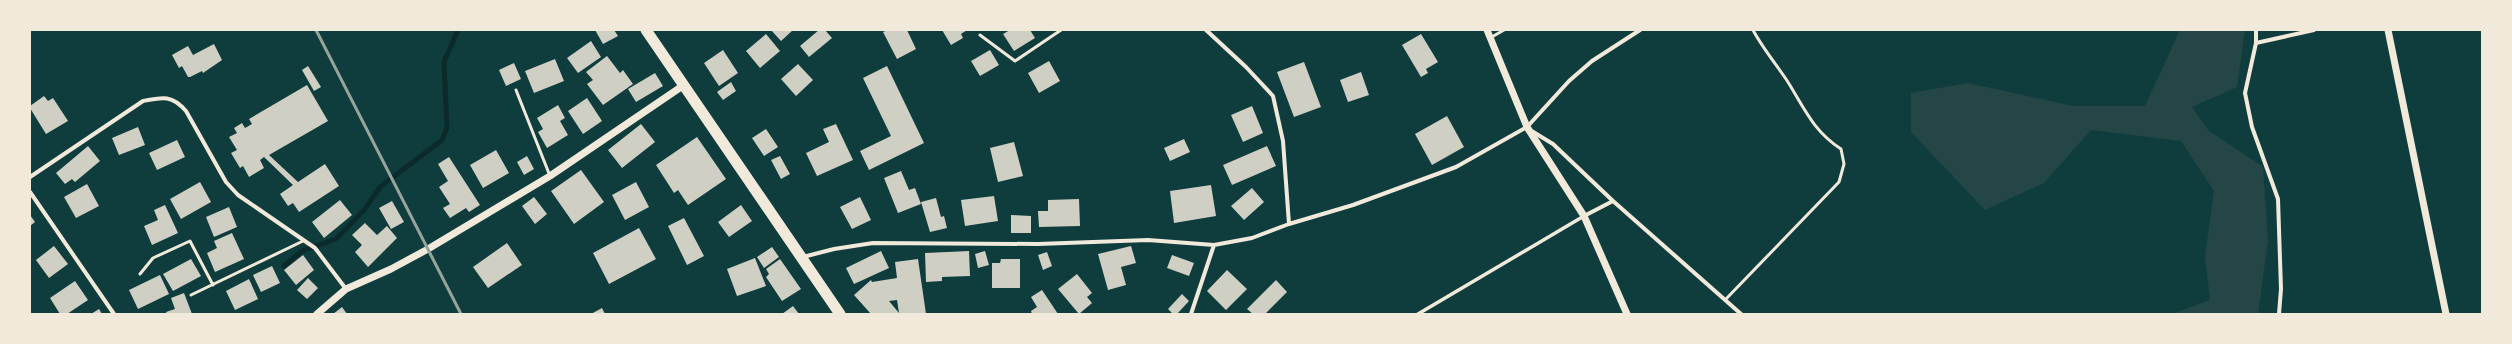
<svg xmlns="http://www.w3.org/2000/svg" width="2512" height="344" font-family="Manrope,sans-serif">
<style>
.green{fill:#244646}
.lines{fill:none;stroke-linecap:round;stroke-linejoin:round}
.stream{stroke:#0a2a2b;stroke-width:5}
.building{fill:#cfcfc3;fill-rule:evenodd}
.service{stroke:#f1e9da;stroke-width:3}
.pedestrian{stroke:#f1e9da;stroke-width:3.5}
.minor{stroke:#f1e9da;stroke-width:4}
.tertiary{stroke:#f1e9da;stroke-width:7}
.trunk{stroke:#f1e9da;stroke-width:11}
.rail{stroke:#97a49c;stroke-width:3}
</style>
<rect width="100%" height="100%" fill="#0f3d3e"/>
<path class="green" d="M2180 30H2245L2237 87 2192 107 2208 130 2263 167 2268 241 2258 314H2172L2210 300 2205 256 2214 191 2181 141 2091 130 2044 183 1985 210 1911 132V93L1968 83 2073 106H2145Z"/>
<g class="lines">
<path class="stream" d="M284 266 302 251 336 239 364 210 380 187 442 140 447 128 444 62 458 30"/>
</g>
<path class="building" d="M595 30H614L618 36 603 44Z
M771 30H793L781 41Z
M819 30H825L832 38 809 57 800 46Z
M888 30H907L916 49 897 59 883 32Z
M942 30H967L961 34 963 38 951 45Z
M1010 30H1030L1035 38 1014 51 1003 34Z
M766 34 780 51 760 68 746 51Z
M1421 34 1438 62 1426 69 1428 73 1421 77 1402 45Z
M591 41 601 57 578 73 567 58Z
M214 44 222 60 203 73 202 71 190 77H188L182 66 179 68 172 55 188 46 193 55Z
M723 50 738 73 719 86 704 63Z
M990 50 999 65 980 76 971 61Z
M607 56 620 73 623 70 633 84 603 105 587 84 593 80 586 72Z
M555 59 564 81 534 93 525 71Z
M1049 61 1060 81 1039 93 1028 73Z
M1304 62 1321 107 1294 117 1277 72Z
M514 63 521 79 506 86 499 70Z
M798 64 813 80 796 96 781 79Z
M308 66 321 87 314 91 302 70Z
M887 66 924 143 869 170 860 151 891 136 863 78Z
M1361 72 1369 95 1348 102 1340 80Z
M655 73 663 86 636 102 628 89Z
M731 82 736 91 723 100 717 92Z
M307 85 328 121 269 155 298 182 325 164 339 186 299 212 293 203 288 206 280 194 293 185 264 157 260 160 264 168 249 177 243 166 240 168 231 153 237 150 229 137 237 133 234 128 242 123 245 128 252 124 249 119Z
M44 96 48 101 53 98 68 121 46 134 30 108V106Z
M587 98 602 121 583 134 568 111Z
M558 105 565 118 560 121 568 135 547 148 538 132 543 129 537 118Z
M1252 106 1263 133 1243 142 1231 115Z
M1447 116 1464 147 1432 165 1415 134Z
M641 124 655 142 622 168 608 150Z
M836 124 853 160 817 176 806 153 829 142 823 129Z
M138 127 145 145 119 155 112 138Z
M766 129 778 147 764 156 752 138Z
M697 137 726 179 688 205 678 190 674 193 656 165Z
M1184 139 1190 152 1170 161 1164 148Z
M177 140 185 157 157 170 149 153Z
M1014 142 1023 176 998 182 990 148Z
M88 146 100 161 75 182 72 179 65 184 56 173Z
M1267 146 1276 166 1232 185 1223 165Z
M496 150 509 173 483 188 470 165Z
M527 156 534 169 524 175 517 162Z
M780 156 790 174 781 179 771 160Z
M449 157 480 205 469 212 466 208 450 218 443 208 450 204 439 187 448 181 438 164Z
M581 170 604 202 574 224 551 191Z
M901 171 909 190 915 188 921 204 898 213 884 178Z
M200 182 211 202 181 219 170 199Z
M636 182 649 207 625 220 612 195Z
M87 184 99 206 76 218 64 197Z
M1211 185 1216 216 1174 223 1170 191Z
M1252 188 1264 202 1244 220 1231 206Z
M994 196 998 221 965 226 961 200Z
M534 197 547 214 535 224 522 206Z
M860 197 871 220 852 229 840 207Z
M936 198 941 217 944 216 947 228 930 232 921 202Z
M1079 199 1080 226 1039 227 1038 211H1048V200Z
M340 200 352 215 324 238 312 222Z
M392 201 404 222 391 229 379 208Z
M165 205 178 233 152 245 144 226 158 220 154 210Z
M741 205 752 221 729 237 718 222Z
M229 207 237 227 214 237 206 217Z
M30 215 35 222 30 226Z
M1011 215 1031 216V233H1011Z
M684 218 704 256 687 265 668 226Z
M365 223 377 235 387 226 397 238 368 267 355 252 362 245 352 235Z
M639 228 656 259 609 284 593 253Z
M232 233 244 259 215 272 207 253 217 248 214 241Z
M507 243 522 265 488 288 473 267Z
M54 246 68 264 49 278 36 260Z
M1131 246 1136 263 1121 267 1126 285 1108 290 1098 254Z
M772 247 779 257 764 268 757 257Z
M881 251 889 268 854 284 846 268Z
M969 251 970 276 942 277V281L926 282 925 253Z
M985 251 989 265 978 268 975 254Z
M1047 252 1052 266 1043 270 1038 255Z
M303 255 314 270 296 285 284 270Z
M1172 255 1194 263 1189 276 1167 268Z
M755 258 766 286 737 296 727 269Z
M191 259 201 276 173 291 163 274Z
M780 259 801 289 782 301 766 277 769 274 766 269Z
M918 259 926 314H871L854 295 871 280 872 282 897 278 895 262ZM897 300 899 313 889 301Z
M1001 259H1020V288H992V263H1000Z
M272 266 280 283 261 292 253 275Z
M1227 270 1247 289 1226 310 1207 291Z
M1077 274 1092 293 1087 297 1092 303 1079 314 1058 289Z
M160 275 169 294 138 309 129 290Z
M308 278 318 288 307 299 297 290Z
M249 279 258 299 235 310 226 291Z
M1276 280 1287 292 1265 314H1253L1247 309Z
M75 281 88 300 67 314H60L50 298Z
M1042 290 1058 314H1032L1031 311 1037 307 1031 297Z
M184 293 192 314H167L166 312 175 309 171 298Z
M1182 294 1189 301 1177 314H1173L1168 309Z
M793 306 799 314H782Z
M342 307 347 314H333Z
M602 308 605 314H591Z
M99 309 102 314H91Z"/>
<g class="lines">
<path class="service" d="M980 35 1015 61 1061 30
M1490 38 1504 30
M516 90 550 176
M140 274 153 258 190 241 213 285
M191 295 303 241
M1725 300 1839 182 1844 164 1841 149C1812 130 1804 107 1786 79 1775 63 1762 47 1753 30"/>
<path class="pedestrian" d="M1418 314 1584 216"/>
<path class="minor" d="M1206 30 1246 67 1273 96 1283 141 1289 224
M2256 30V43L2245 93 2252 127 2278 199 2281 289 2279 314
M2256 43 2314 30
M1530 130 1553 144 1613 201 1741 314
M30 177 143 101C163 97 172 95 186 111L226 182 238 195 315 248 346 289
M30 192 114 314
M1584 216 1613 201
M803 257 834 249 873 243 1038 244 1148 240 1214 245 1252 238 1289 224 1353 205 1456 167 1527 127 1569 81 1592 61 1640 30
M1191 314 1214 245"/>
<path class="tertiary" d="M1487 30 1527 127 1584 216 1627 314
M2388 30 2446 314
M317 314 346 289 391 269 428 249 550 176 684 85"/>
<path class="trunk" d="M646 30 840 314"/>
<path class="rail" d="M316 30 461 314"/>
</g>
<rect width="2512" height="344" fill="none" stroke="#f1e9da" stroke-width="62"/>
</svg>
